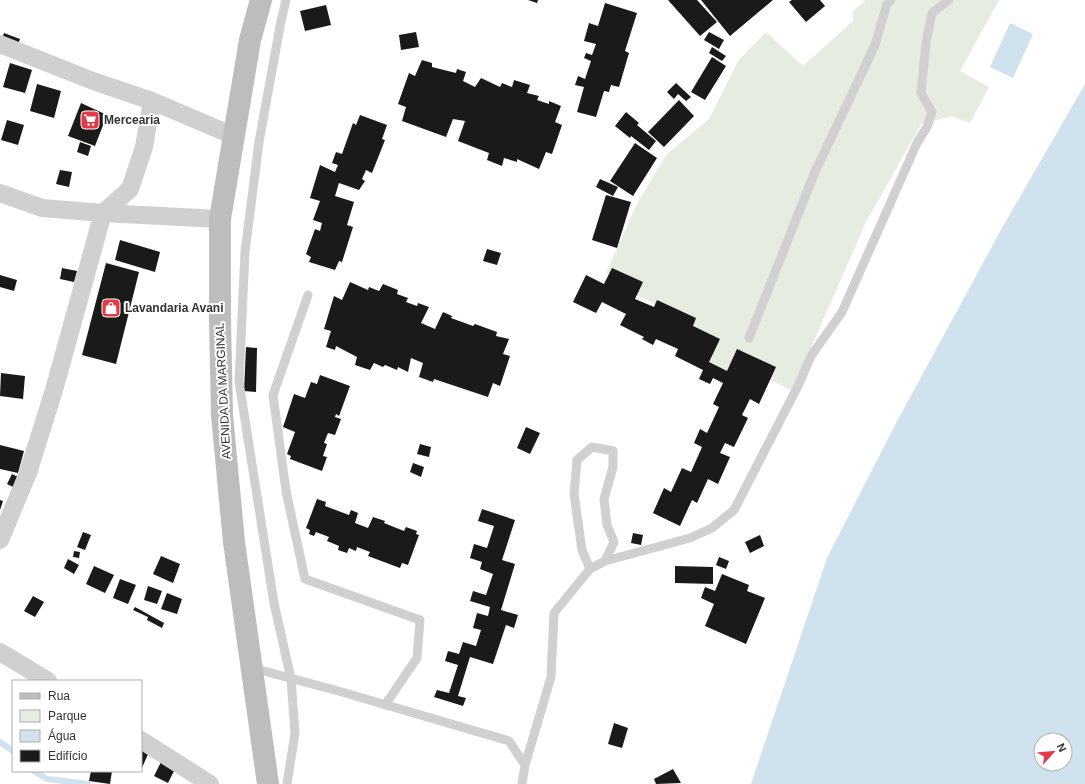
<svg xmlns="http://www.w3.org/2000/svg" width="1085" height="784" font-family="Arial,sans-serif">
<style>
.green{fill:#e6ecdf}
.water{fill:#cfe2ee;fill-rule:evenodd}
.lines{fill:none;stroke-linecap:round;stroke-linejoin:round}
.stream{stroke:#cfe2ee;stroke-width:6}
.building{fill:#1a1a1a}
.lane{stroke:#d0d0d0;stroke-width:9}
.street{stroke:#d0d0d0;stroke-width:18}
.secondary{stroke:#bdbdbd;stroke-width:22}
.labels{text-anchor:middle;stroke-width:4;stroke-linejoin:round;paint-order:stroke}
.poi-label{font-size:12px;font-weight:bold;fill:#333;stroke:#fff;text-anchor:start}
.street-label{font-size:12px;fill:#333;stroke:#fff}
</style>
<rect width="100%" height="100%" fill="#fff"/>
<path class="green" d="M866 0H999L960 71 989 87 970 123 951 116 921 124 866 222 792 391 733 360 724 377 706 367 692 330 694 325 635 294 637 289 606 273 637 204 666 155 709 119 738 61 766 32 803 66 853 21V11Z"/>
<path class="water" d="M1010 23 1033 34 1013 78 990 67Z
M1085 84V784H751L827 558 895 425 1002 228ZM1041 740H1065V764H1041Z"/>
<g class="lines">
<path class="stream" d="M0 742 13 751
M34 771 47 779 88 784"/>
</g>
<path class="building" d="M528 0H538L537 3Z
M668 0H697L717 22 700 36Z
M701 0H773L730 36Z
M792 0H820L825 6 806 22 789 2Z
M605 3 637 13 625 51 629 53 619 87 611 85 609 92 604 91 596 117 577 112 584 87 575 85 578 76 585 79 591 61 584 58 586 53 592 55 596 44 584 41 589 23 598 26Z
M326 5 331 25 305 31 300 11Z
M416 32 419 47 401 50 399 35Z
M709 32 724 40 719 49 704 40Z
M4 33 20 39 14 55 0 44Z
M712 47 726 56 722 61 709 53Z
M712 57 726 66 705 100 691 92Z
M422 60 432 63V67L456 73 457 69 466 72 463 81 475 87 481 78 500 87 502 83 512 87 514 80 530 85 527 93 539 96 537 100 549 104V101L561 106 555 122 562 125 552 154 546 152 539 169 517 159V162L504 158 502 166 487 160 489 153 458 141 465 121 453 119 446 137 402 121 406 107 398 104 409 73 415 76Z
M10 63 32 70 25 93 3 87Z
M676 83 691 97 686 101 678 94 674 99 667 92Z
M37 84 61 91 54 118 30 111Z
M679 100 694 116 664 147 648 132Z
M81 103 107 115 95 146 68 136Z
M626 112 639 123 637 125 656 141 649 150 631 136 630 138 615 126Z
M360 115 387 125 382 139 385 140 372 173 366 170 362 179 365 181 359 190 339 183 335 196 354 202 347 225 353 227 342 262 339 261 335 270 309 262 311 257 306 254 315 229 320 231 322 223 313 220 320 201 310 198 320 165 335 172 338 165 332 163 336 152 342 154 353 123 356 125Z
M7 120 24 125 18 145 1 140Z
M80 142 91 146 88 156 77 152Z
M635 143 657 158 633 196 610 181Z
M60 170 72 172 69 187 56 184Z
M600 179 618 187 613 196 596 187Z
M606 195 631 202 617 248 592 240Z
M120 240 160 252 155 272 115 260Z
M487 249 501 253 497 265 483 261Z
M106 263 139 272 116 364 82 355Z
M62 268 77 271 74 282 60 279Z
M612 268 643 282 635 299 654 307 657 300 696 318 693 326 720 339 709 362 727 371 737 349 776 367 759 404 750 399 742 415 748 418 734 447 725 443 720 453 730 457 718 484 708 479 697 503 692 500 680 526 653 513 664 488 671 492 682 468 691 472 702 447 694 443 700 429 707 433 719 407 713 404 723 383 713 378 710 384 699 379 703 370 675 356 678 349 656 339 653 345 642 339 644 337 620 325 626 314 602 302 596 313 573 302 586 275 604 284Z
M0 275 17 280 14 291 0 287Z
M350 282 368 290 369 287 379 291 383 284 398 290 397 294 408 298 406 302 417 306 418 303 429 307 421 323 435 329 443 312 452 316 451 318 473 326 475 324 497 332 496 336 509 339 503 354 510 356 500 386 493 383 488 397 434 379 433 382 419 377 423 363 411 358 408 372 398 367 397 370 385 365 383 367 374 363 370 370 355 365 357 357 336 346 335 350 326 347 331 331 324 329 334 296 342 300Z
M246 347 257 348 256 392 244 391Z
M1 373 25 376 23 399 0 396Z
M320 375 350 386 339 416 336 414 335 417 341 419 335 435 328 433 324 443 327 444 323 456 327 457 322 471 290 459 291 456 287 454 295 432 283 427 294 394 305 398 311 382 317 384Z
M526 427 540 433 530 454 517 448Z
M420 444 431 447 429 457 417 454Z
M0 445 24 451 18 473 0 469Z
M413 463 424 467 421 477 410 472Z
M12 474 20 478 15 488 7 484Z
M317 499 326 502 325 506 349 515 351 510 358 513 355 523 368 528 373 517 385 521 384 523 404 531 406 527 417 531 416 534 419 535 408 565 402 563 400 568 368 556 370 552 357 547 356 551 349 548 347 553 338 550 339 546 327 541 329 537 316 532 314 536 309 534 310 530 306 528Z
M0 500 3 501 0 510Z
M482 509 515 520 502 560 515 564 501 610 518 615 514 628 506 625 493 664 470 657 458 696 466 698 463 706 434 697 437 690 449 693 458 665 445 661 448 651 459 654 463 642 476 646 481 630 473 628 477 613 488 616 490 607 470 601 473 591 486 595 493 574 480 569 482 562 470 558 474 544 487 548 494 526 478 521Z
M83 532 91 535 85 550 77 547Z
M633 533 643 535 641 545 631 543Z
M760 535 764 546 750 553 745 542Z
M74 551 80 552 79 558 73 557Z
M161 556 180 564 173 583 153 574Z
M719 557 729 561 726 569 716 565Z
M68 559 79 565 74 574 64 568Z
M94 566 114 575 105 593 86 584Z
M675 566 713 567V584L675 583Z
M722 574 749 585 747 591 765 598 746 644 705 626 714 604 701 598 705 587 715 591Z
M120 579 136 585 128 604 113 598Z
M148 586 162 591 157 604 144 600Z
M167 593 182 599 177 614 161 609Z
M33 596 44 602 35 617 24 611Z
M135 607 164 623 162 628 147 620 148 617 133 610Z
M614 723 628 728 622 748 608 744Z
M141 748 149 752 141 770Z
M162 760 176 767 168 783 154 776Z
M673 769 681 783 656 784 654 779Z
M91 771H112L110 784 89 781Z"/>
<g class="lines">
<path class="lane" d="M286 0 281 21 259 142 245 252 239 382 274 603 291 679 295 733 287 784
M308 295 273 395 286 491 305 579 420 620 417 658 385 705
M749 338 814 174 875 45 887 4 891 0
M605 561 690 538 712 528 734 510 798 386 811 356 842 312 917 143 927 127 932 112 921 93 926 43 932 13 949 0
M253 668 342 692 509 741 525 765 522 784
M525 765 551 677 554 613 590 569 605 561 614 542 607 525 604 499 613 467V451L592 447 577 460 574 494 582 550 590 569"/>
<path class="street" d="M0 44 93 81 152 101
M0 193 42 208 103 213 220 219
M0 540 28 473 54 390 103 213 130 189 144 147 152 101 234 136
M0 652 48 681
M141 740 210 784"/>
<path class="secondary" d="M261 0 250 40 220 219V320L222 415 234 542 268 784"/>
</g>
<defs>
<symbol id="supermarket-square" viewBox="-11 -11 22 22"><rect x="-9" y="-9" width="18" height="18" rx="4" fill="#e63946" stroke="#fff"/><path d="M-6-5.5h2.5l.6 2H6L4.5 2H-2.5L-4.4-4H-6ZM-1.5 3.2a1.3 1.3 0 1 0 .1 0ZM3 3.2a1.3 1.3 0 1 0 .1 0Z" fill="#fff"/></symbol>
<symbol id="shop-square" viewBox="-11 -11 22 22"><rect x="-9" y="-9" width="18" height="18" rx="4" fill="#e63946" stroke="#fff"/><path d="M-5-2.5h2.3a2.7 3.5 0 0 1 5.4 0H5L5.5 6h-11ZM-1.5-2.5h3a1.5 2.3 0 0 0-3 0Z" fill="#fff"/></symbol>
</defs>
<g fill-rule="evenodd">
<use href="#supermarket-square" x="79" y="109" width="22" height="22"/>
<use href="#shop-square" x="100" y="297" width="22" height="22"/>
</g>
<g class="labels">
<g class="poi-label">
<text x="104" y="124">Mercearia</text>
<text x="125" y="312">Lavandaria Avani</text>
</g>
<g class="street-label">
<text transform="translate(223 391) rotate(-93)" y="4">AVENIDA DA MARGINAL</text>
</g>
</g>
<rect x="12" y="680" width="130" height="92" fill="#ffffff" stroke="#adadad"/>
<rect x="20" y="693" width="20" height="6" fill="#bdbdbd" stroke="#adadad"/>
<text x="48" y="700" font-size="12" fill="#333333">Rua</text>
<rect x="20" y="710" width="20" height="12" fill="#e6ecdf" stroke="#adadad"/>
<text x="48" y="720" font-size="12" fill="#333333">Parque</text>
<rect x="20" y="730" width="20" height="12" fill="#cfe2ee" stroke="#adadad"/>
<text x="48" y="740" font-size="12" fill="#333333">Água</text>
<rect x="20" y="750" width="20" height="12" fill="#1a1a1a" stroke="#adadad"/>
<text x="48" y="760" font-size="12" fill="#333333">Edifício</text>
<g transform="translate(1053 752) rotate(63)"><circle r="19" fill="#ffffff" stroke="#adadad"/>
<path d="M0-3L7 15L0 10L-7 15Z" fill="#e63946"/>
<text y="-6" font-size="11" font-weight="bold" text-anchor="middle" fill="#333333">N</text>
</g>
</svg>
